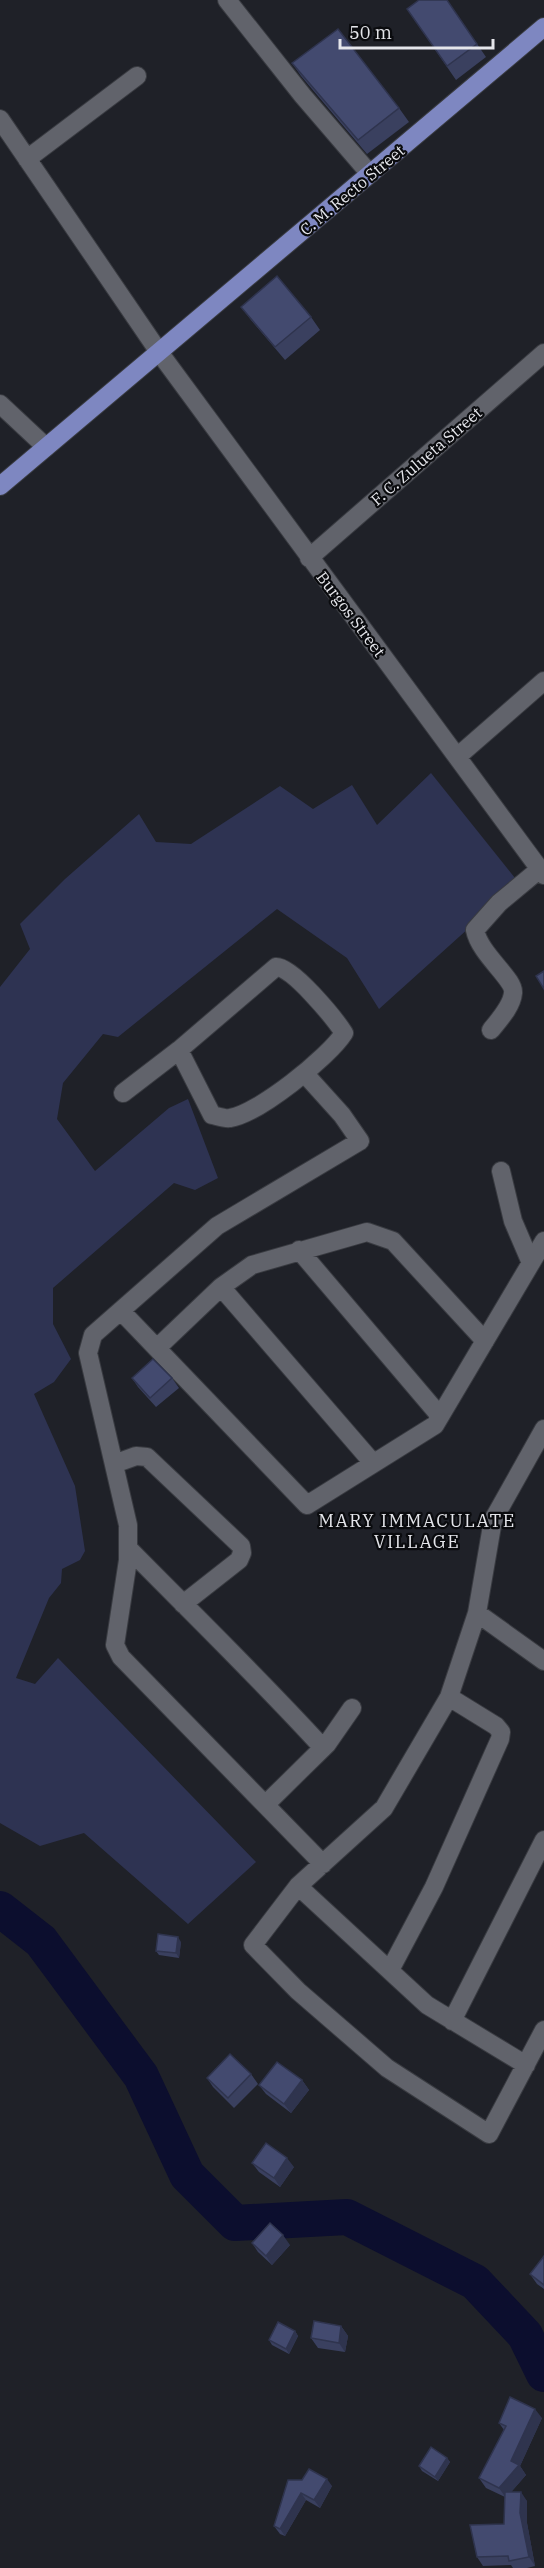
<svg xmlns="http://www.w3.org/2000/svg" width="544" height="2568" font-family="'IBM Plex Serif',serif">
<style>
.green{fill:#2e3352}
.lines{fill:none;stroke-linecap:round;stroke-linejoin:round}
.river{stroke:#0c0e2e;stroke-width:36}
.minor-casing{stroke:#393b41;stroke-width:20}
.major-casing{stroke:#393b41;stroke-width:20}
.minor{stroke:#61636b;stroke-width:18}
.major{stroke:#7e87c1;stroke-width:18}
.wall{fill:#3a405f}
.shaded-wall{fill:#2f344e}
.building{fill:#434a6f;stroke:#2f344e;stroke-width:1.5}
.labels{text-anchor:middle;stroke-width:4.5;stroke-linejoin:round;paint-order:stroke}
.street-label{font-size:16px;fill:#e5e6eb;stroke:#0a0b0e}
.neighbourhood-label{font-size:18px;letter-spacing:1.5px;fill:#e5e6eb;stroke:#0a0b0e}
</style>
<rect width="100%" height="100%" fill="#1f2128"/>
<path class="green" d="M431 773 519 883 379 1009 347 958 277 909 118 1037 103 1034 63 1083 57 1119 95 1171 169 1108 188 1099 218 1178 195 1190 174 1183 53 1288V1324L71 1359 54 1382 34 1394 75 1486 85 1551 80 1560 62 1569 61 1583 49 1598 16 1678 35 1684 58 1658 256 1862 188 1924 84 1833 40 1846 0 1823V987L30 949 20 924 65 879 139 814 156 842 191 844 280 786 313 809 352 785 377 825Z"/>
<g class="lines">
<path class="river" d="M0 1909 41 1941 141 2076 187 2175 235 2223 347 2217 475 2282 525 2335 544 2374"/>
<defs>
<path id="minor" d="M227 0 303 96 370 174
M0 119 159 352 544 875
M27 159 137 76
M0 404 46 447
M309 558 544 353
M457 757 544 681
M491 1030C499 1020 512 1006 513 993 515 979 480 955 475 930L499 903 540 869
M305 1074 342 1115 360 1141 217 1226 93 1335 88 1353 128 1525V1560L115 1645 121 1657 323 1864
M123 1093 179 1050 276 967C291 965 335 1019 344 1033 329 1057 258 1114 230 1118 225 1119 217 1116 212 1115L179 1050
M501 1171 513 1221 531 1263
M299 1250 440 1416
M221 1287 373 1463
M121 1311 307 1505 435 1425 544 1241
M157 1348 221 1287 252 1265 367 1232 393 1241 485 1341
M544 1429 493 1520 477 1613 449 1697 384 1808 298 1886 253 1945 298 1991 387 2068 489 2134 544 2030
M114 1464 136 1456 147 1457 241 1546 242 1553 239 1560 183 1604
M128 1548C193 1614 260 1679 323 1748
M477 1613 544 1661
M266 1804 327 1744 352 1708
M298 1886 427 2005 526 2065
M390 1970 434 1887 500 1739 501 1732 496 1726 449 1697
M452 2021 544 1840"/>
<path id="major" d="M0 486 544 27"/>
</defs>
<use href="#minor" class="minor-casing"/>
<use href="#major" class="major-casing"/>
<use href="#minor" class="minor"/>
<use href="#major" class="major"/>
</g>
<path class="wall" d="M447 0 486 57 456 80 407 9Z
M292 63 399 108 409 122 367 154 301 76Z
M241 307 311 317 320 330 285 360 251 320Z
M132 1378H172L179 1388 156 1407 138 1387Z
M181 1942 179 1958 159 1955 156 1951Z
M251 2074 258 2084 234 2108 213 2087 207 2078Z
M302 2080 309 2090 291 2113 266 2094 259 2085Z
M252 2163 294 2167 280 2187 259 2172Z
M252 2243 290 2245 272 2265 258 2252Z
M544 2256V2289L537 2284 530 2274Z
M341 2326 348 2336 345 2352 318 2348 311 2338Z
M295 2331 298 2336 289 2354 272 2345 269 2340Z
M542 2418 520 2466 526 2475 511 2492 527 2501V2523L535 2566 527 2568H513L511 2565 483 2566 477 2557 504 2524 505 2497 486 2488 479 2478 504 2430 499 2423Z
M447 2458 450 2462 438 2481 422 2471 419 2466Z
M288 2480 332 2486 320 2508 306 2500 285 2536 280 2534 274 2526Z"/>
<path class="shaded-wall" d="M178 1937 181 1942 179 1958 176 1953Z
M302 2080 309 2090 291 2113 284 2104Z
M287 2158 294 2167 280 2187 274 2178Z
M283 2235 290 2245 272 2265 266 2256Z
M341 2326 348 2336 345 2352 339 2343Z
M295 2331 298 2336 289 2354 286 2349Z
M535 2409 542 2418 520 2466 526 2475 506 2498 499 2488Z
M447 2458 450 2462 438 2481 435 2477Z
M327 2479 332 2486 320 2508 314 2500Z
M521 2492 527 2501V2523L535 2566 529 2557 520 2513Z
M301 2493 306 2500 285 2536 280 2529Z"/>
<path class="building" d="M419 0H447L477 44 447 66 407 9Z
M338 29 399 108 358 140 292 63Z
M277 276 311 317 275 347 241 307Z
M544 971V989L536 976Z
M153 1359 172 1378 150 1398 132 1378Z
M158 1934 178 1937 176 1953 156 1951Z
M230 2054 251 2074 228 2098 207 2078Z
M277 2062 302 2080 284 2104 259 2085Z
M266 2143 287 2158 274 2178 252 2163Z
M270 2223 283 2235 266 2256 252 2243Z
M544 2256V2285L530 2274Z
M314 2321 341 2326 339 2343 311 2338Z
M278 2322 295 2331 286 2349 269 2340Z
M510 2397 535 2409 511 2461 519 2465 499 2488 479 2478 506 2426 499 2423Z
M431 2447 447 2458 435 2477 419 2466Z
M309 2469 327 2479 314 2500 301 2493 280 2529 274 2526 288 2480H302Z
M505 2492H521L520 2513 529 2557 509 2561 508 2556 477 2557 470 2525 504 2524Z"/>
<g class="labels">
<g class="street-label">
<text transform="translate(352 190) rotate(-40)" y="6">C. M. Recto Street</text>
<text transform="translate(426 456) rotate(-41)" y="6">F. C. Zulueta Street</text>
<text transform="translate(351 614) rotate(53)" y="6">Burgos Street</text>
</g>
<g class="neighbourhood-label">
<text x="417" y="1527">MARY IMMACULATE<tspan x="417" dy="21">VILLAGE</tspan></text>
</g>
</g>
<path d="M340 39v9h153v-9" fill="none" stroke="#e5e6eb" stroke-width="3"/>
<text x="349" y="39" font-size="18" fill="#e5e6eb" stroke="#0a0b0e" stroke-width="4.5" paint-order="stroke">50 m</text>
</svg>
